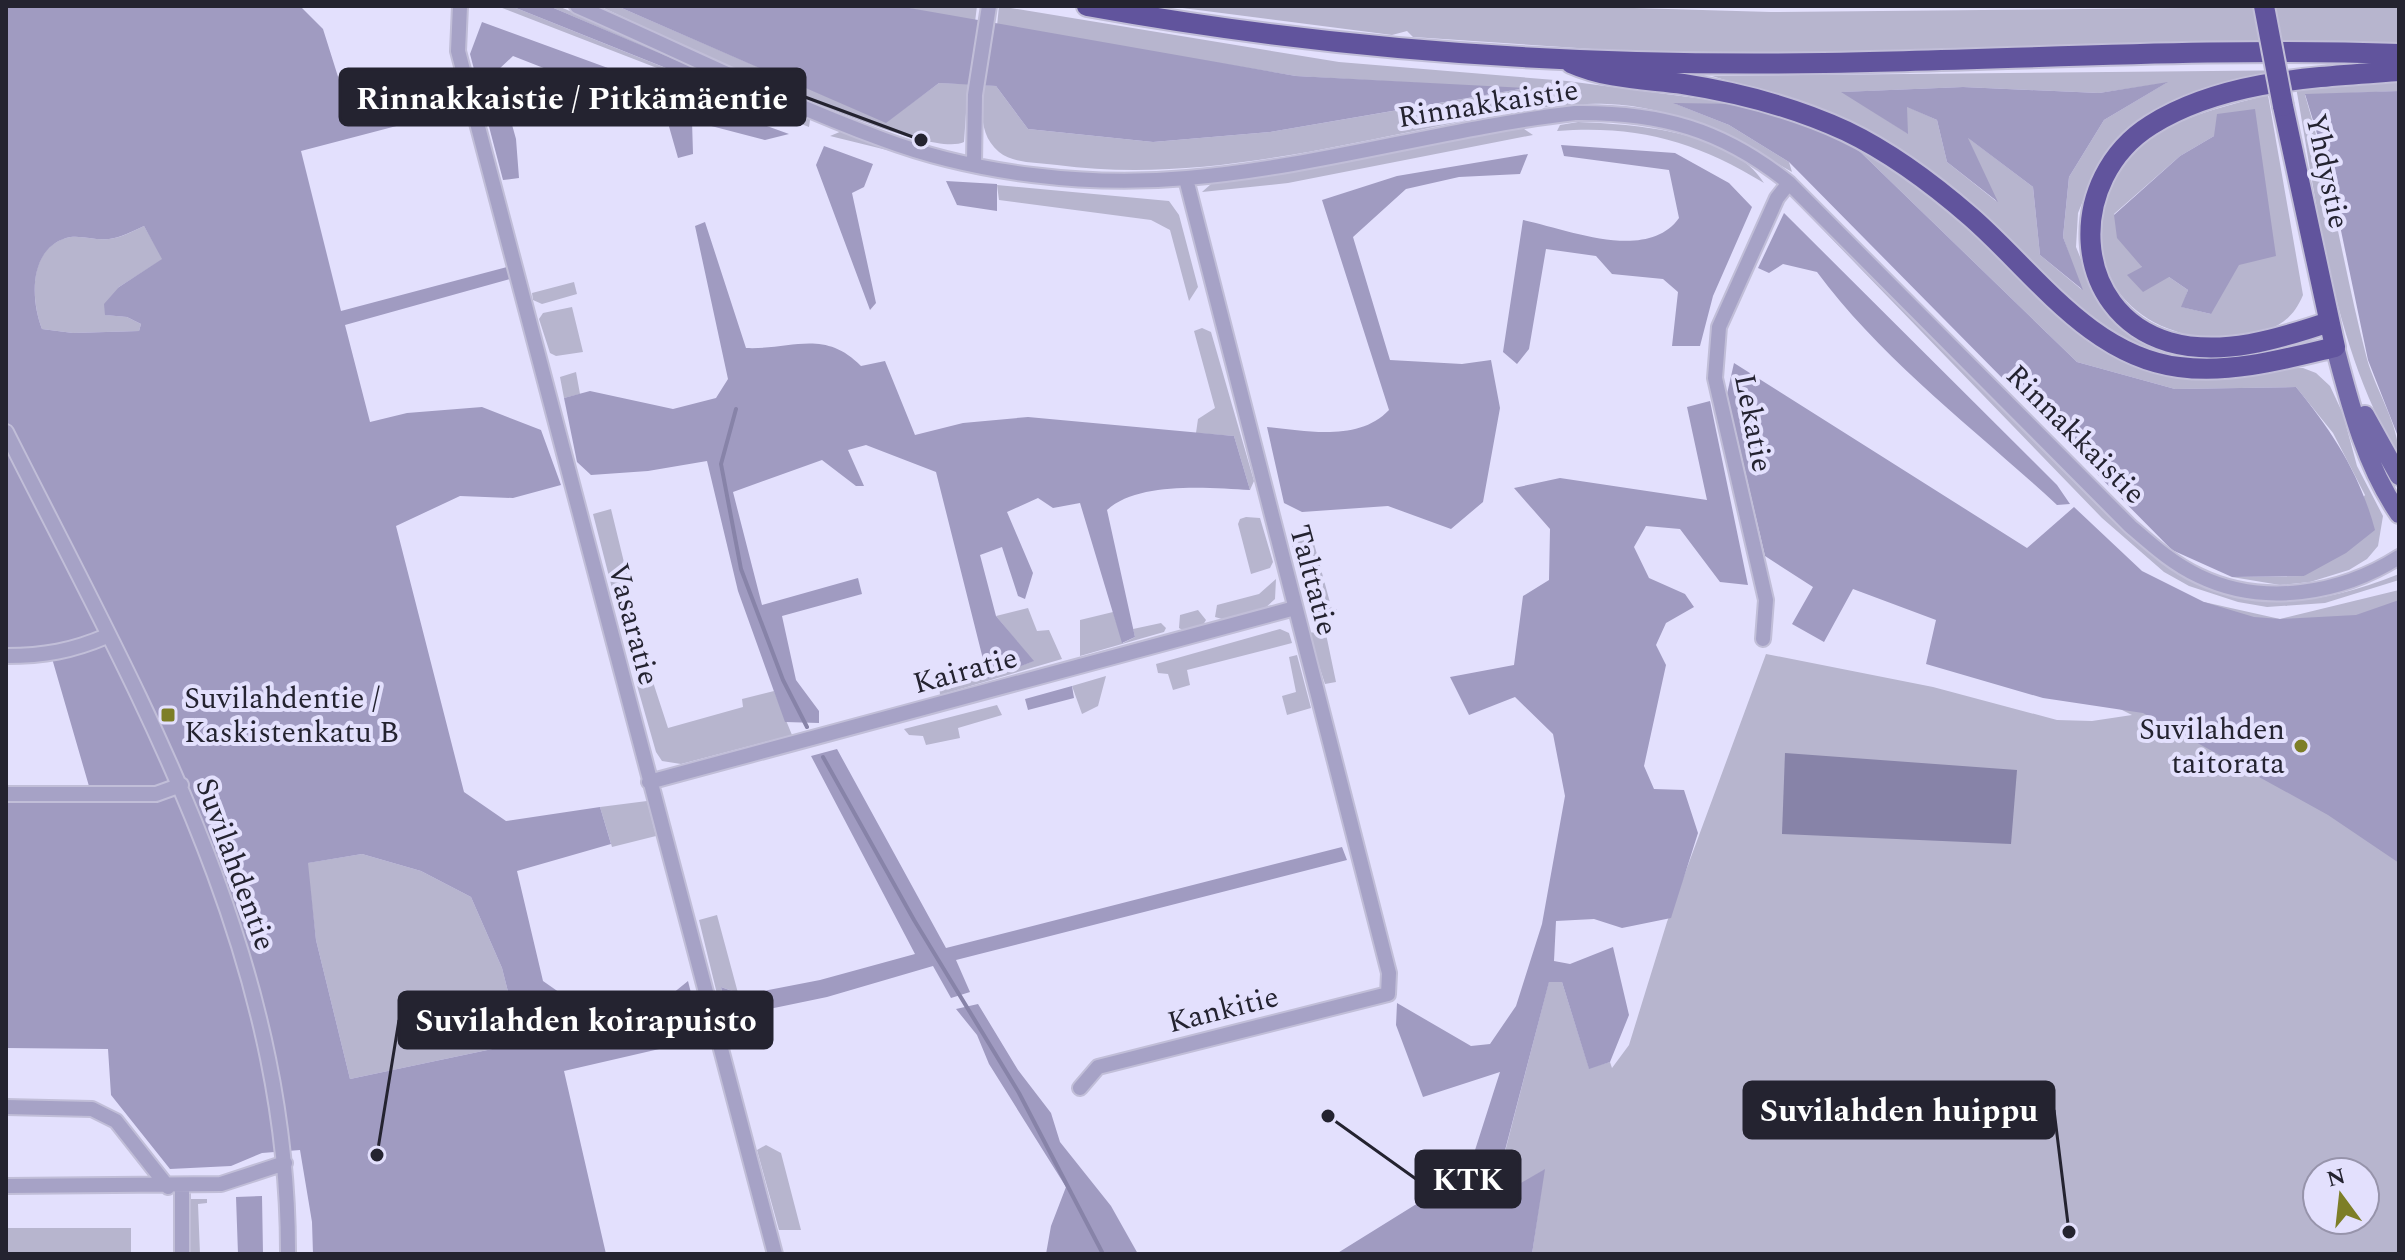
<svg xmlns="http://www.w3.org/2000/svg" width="2405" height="1260" font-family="Spectral,serif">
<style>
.green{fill:#b7b5ce;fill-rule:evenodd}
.forest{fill:#a09bc1;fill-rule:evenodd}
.water{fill:#8783a8}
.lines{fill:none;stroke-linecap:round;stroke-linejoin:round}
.stream{stroke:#8783a8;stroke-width:4}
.minor-casing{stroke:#c1bed8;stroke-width:18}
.major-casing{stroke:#c1bed8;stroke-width:22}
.highway-casing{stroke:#c1bed8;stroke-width:24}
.minor{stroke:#a6a2c6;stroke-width:14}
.major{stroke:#7369a9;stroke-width:18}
.highway{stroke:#61549d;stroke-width:20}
.highway-bridge-casing{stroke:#c1bed8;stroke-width:24;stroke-linecap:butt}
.highway-bridge{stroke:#61549d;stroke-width:20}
.poi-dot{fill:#7d7e27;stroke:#e3e0fd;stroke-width:3}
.labels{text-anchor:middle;stroke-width:8;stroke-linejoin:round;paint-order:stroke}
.street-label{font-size:30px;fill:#242330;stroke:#e3e0fd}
.poi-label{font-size:30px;fill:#242330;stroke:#e3e0fd;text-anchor:start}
.leader{fill:none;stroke:#242330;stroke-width:3}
.callout-dot{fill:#242330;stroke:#e3e0fd;stroke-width:3}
.callout{fill:#242330;stroke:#242330;stroke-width:3}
.callout-label{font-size:32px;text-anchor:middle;font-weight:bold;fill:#fff}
</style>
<rect width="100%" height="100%" fill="#e3e0fd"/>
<path class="green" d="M497 6H511L765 108 772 102 549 6H558L772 97 805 114 810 120 809 127Z
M599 6H617L886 122 939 83 968 84 964 142C921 163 655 31 599 6Z
M898 6H977L975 22Z
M999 6 1339 62 1567 81 1742 104H1676L1729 125 1789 162 1792 172C1731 137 1679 107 1607 104 1548 102 1491 116 1434 127 1310 152 1184 182 1057 165 1038 162 1014 164 999 152 978 134 982 110 984 85L996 86 1028 129 1153 142 1270 132 1521 89 1296 76 997 26Z
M1167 6H1565L1771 12 2399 6V44L1807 53 1622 51 1413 37 1407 31 1392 35Z
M2308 70 2134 127 2098 164 2078 213 2076 247 2095 294 2130 332 2182 355 2296 341 2300 348 2204 362 2169 358 2138 346 2108 332 2071 302 1996 229 1802 104 1712 76H1693ZM2166 83 2104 120 2069 177 2063 237 2081 289 2040 255 2033 187 1967 137 1996 201 1947 162 1937 120 1906 106 1907 133 1843 92 1963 87 2099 93Z
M2399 80V91L2305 95C2331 182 2344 271 2367 359 2376 391 2399 424 2399 457 2333 348 2318 210 2296 87Z
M2268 95 2303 295C2291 324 2271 332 2241 335 2229 336 2216 339 2204 339 2195 339 2184 334 2175 331 2117 313 2084 255 2105 197 2110 181 2120 161 2133 150 2172 118 2221 107 2268 95ZM2214 136 2211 314 2182 307 2188 290 2169 277 2142 267 2114 214 2180 156Z
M1578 122C1633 124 1732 131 1764 183 1695 141 1638 125 1557 131L1560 125Z
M1521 127 1533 135 1288 183 1202 192 1211 184 1234 178Z
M842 131 895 152 830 136Z
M1849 141 1914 184 2152 370 2303 368 2316 373 2330 386 2343 414 2357 466 2383 516 2378 546 2367 559 2349 570 2310 582 2280 585 2232 577 2304 576 2365 495 2333 433 2296 387 2175 389 2077 362Z
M997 185 1169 201 1179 215 1198 287 1189 301 1170 230 1151 220 999 200Z
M1797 203 2109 517C2203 606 2277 623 2399 574V580L2325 603 2267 607 2238 602 2189 586 2164 572 2102 518Z
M144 226 163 259 119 287 106 315 127 317 141 324 139 331 73 333 42 329C31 300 28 249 66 238 79 234 95 241 109 239 121 238 133 231 144 226Z
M574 282 577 294 542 304 533 300 532 293Z
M572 307 583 352 556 356 550 353 539 319 543 313Z
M1202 328 1211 332 1254 481 1250 490 1234 436 1196 433 1198 419 1215 408 1194 331Z
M576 372 580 394 564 398 560 377Z
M611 509 632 595 615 600 593 514Z
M1246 517 1260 518 1273 562 1270 568 1251 574 1238 524 1240 519Z
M1312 536 1332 610 1337 609 1335 617 1314 616 1310 610 1291 542Z
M1276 579 1275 599 1263 610 1222 619 1215 617 1217 605 1259 594Z
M2399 590V1254H1532L1544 1170 1492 1202 1549 981 1562 982 1589 1068 1610 1062 1612 1068 1629 1045 1667 922 1766 654 1933 687 2057 720 2092 721 2132 715 2120 709 2204 602 2280 619ZM2317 1172H2365V1220H2317Z
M1028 608 1037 631 1049 630 1062 659 940 695 939 683 985 668 988 679 1033 661 996 616Z
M1198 610 1206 620 1203 625 1184 631 1179 628 1180 615Z
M1113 612 1123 643 1135 637 1133 629 1161 623 1166 628 1164 632 1080 656V620Z
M1280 629 1289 633 1292 643 1187 670 1190 685 1173 690 1168 674 1158 673 1156 664Z
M1308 632 1326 634 1336 682 1325 684Z
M1297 655 1311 708 1287 715 1282 696 1296 692 1289 657Z
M1106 676 1098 706 1082 714 1072 686Z
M652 679 668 728 743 707 742 699 774 691 792 735 681 764 662 761 656 752 636 682Z
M997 705 1002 715 958 728 960 738 926 745 923 736 909 735 904 729Z
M647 801 656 836 612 847 600 807Z
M362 854 421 871 471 897 502 968 521 1043 350 1079 316 940 307 863Z
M717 915 738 993 721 987 735 1043 727 1035 699 920Z
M766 1145 781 1153 801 1230H779L757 1150Z
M187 1199H207V1203L198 1204 200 1254H187Z
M6 1228H131V1254H6Z"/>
<path class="forest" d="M6 6H300L323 29 340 83 362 119 441 98 450 112 301 151 341 311 507 267 510 279 345 325 370 422 407 413 482 407 541 430 561 485 513 498 460 496 396 526 464 792 506 821 600 807 611 844 517 871 543 981 606 1025 651 1011 688 981 705 1049 668 1047 564 1071 606 1254H313L312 1222 300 1150 262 1153 231 1166 170 1169 111 1095 108 1049 6 1048V801L93 800 49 648H6ZM144 226 162 259 119 287 104 304 105 315 127 317 141 324 139 331 73 333 42 329C31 301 28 250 66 238 79 234 95 241 109 239 120 238 133 231 144 226ZM362 854 421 871 471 897 502 968 521 1043 350 1079 316 940 308 863Z
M511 6H549L772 101 766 108Z
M617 6H898L1296 76 1526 88 1270 132 1153 142 1028 129 996 86 939 83 886 123Z
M482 22 789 134 765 140 692 121 693 154 678 158 666 116 513 56 497 71 516 139 519 178 503 180 470 54Z
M2168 82 2104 120 2069 177 2063 237 2083 290 2040 255 2033 187 1968 138 1998 202 1947 162 1937 120 1907 107 1908 134 1841 92 1963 87 2099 93Z
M2399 91V439L2368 360 2329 173 2305 94Z
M1673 103 1742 104 1849 141 2077 362 2175 389 2296 387C2332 431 2360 474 2375 530L2346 553 2304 576 2232 577 2172 550 1789 162 1729 125Z
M2255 109 2276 256 2239 265 2211 314 2181 307 2188 290 2169 277 2143 292 2127 275 2142 267 2117 238 2114 215 2180 156 2214 136 2217 114Z
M1561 145 1675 153 1729 183 1752 207 1713 296 1700 346H1672L1678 292 1663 279 1612 274 1596 256 1546 249 1529 349 1517 364 1503 352 1523 220C1567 229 1647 263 1679 218L1669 170 1564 156Z
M824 146 873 164 864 187 852 193 876 303 870 310 816 165Z
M1528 154 1520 174 1459 177 1406 189 1353 237 1390 360 1462 364 1491 360 1500 408 1483 502 1451 529 1388 506 1302 512 1284 503 1267 427C1306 431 1359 442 1389 410L1322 200 1397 176Z
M946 181 997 184V211L957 205Z
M1784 213 2057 485 2070 504 2057 505C1976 430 1882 360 1817 272L1783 264 1769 273 1758 268Z
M705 222 746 348C791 350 824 328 861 366L885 361 915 435 963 423 1028 417 1234 436 1250 490C1209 488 1139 481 1107 510L1135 637 1122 643 1080 503 1053 508 1038 498 1007 512 1033 573 1025 599 1018 596 1002 547 980 555 996 616 1034 661 988 679 936 472 866 445 848 450 864 486H856L822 460 733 492 762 605 858 578 862 594 782 616 796 680 819 711V723L785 722 738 591 707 461 648 471 591 475 577 462 564 398 590 391 673 409 716 398 728 379 695 226Z
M1734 363 2027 548 2074 507 2142 571 2204 602 2254 617 2280 619 2356 615 2399 600V863L2328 815 2143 713 2043 698 1926 664 1936 620 1853 589 1824 642 1792 624 1813 587 1765 556 1727 394Z
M1710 401 1748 585 1720 582 1680 529 1646 526 1634 547 1649 578 1685 594 1694 607 1666 623 1656 645 1666 665 1644 766 1654 789 1684 790 1698 833 1671 918 1622 928 1594 919 1556 921 1554 961 1570 964 1613 947 1629 1015 1610 1062 1589 1069 1562 982H1549L1492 1200 1545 1169 1532 1254H1336L1468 1172 1500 1072 1423 1097 1396 1025 1397 1003 1471 1046 1490 1044 1516 1006 1542 924 1565 796 1553 734 1515 697 1469 715 1450 677 1514 665 1523 596 1549 580 1550 529 1514 488 1560 478 1707 500 1687 407Z
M1072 686 1074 698 1028 710 1025 699Z
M837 749 946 948 1342 847 1347 860 956 960 970 992 951 998 933 966 827 997 750 1013 743 1023 748 1040 735 1043 721 987 743 995 820 980 915 954 811 756Z
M978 1004 1018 1070 1051 1113 1060 1142 1111 1206 1138 1254H1046L1051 1226 1066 1187 989 1064 977 1035 956 1009Z
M262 1196 263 1254H238L236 1197Z"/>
<path class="water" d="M1785 753 2017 770 2011 844 1782 834Z"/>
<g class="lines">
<path class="stream" d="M736 409 721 464 741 569 783 680 807 727
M823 757 914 920 1019 1093 1103 1254"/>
<defs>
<path id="minor" d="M460 6 458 51 775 1254
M577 6C678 50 779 101 882 139 975 174 1088 187 1187 178 1318 167 1445 128 1575 113 1660 112 1722 129 1789 183L2130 526C2152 545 2173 564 2199 576 2263 607 2341 594 2399 557
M974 164 975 95 989 6
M6 432C138 695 289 951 288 1254
M1763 639 1766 600 1715 378 1719 327 1777 198 1789 183
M6 656C44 656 72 651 107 636
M649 782 1295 608
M6 794H156L181 785
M1080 1088 1098 1067 1388 994 1389 973 1186 179
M6 1107 92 1109 116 1121 168 1187
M6 1186 221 1184 285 1163
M182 1254V1186"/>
<path id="major" d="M2335 347C2350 404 2365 465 2399 514
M2365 415 2399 476"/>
<path id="highway" d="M1087 6C1329 50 1579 67 1824 63 2015 60 2208 47 2399 54
M1571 63C1607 79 1645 79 1683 84 1741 93 1794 107 1846 131 1892 153 1933 184 1971 217 2034 272 2090 356 2179 367 2231 374 2285 359 2335 347L2283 106
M2329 322C2279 339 2221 357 2169 342 2069 312 2066 178 2151 125 2223 80 2317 77 2399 71"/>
</defs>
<use href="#minor" class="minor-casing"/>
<use href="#major" class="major-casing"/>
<use href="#highway" class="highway-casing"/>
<use href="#minor" class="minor"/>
<use href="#major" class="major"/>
<use href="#highway" class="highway"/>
<defs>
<path id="highway-bridge" d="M2264 6 2283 106"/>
</defs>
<use href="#highway-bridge" class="highway-bridge-casing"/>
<use href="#highway-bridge" class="highway-bridge"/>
</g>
<g class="poi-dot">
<rect x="160" y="707" width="16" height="16" rx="4"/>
<circle cx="2301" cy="746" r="8"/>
</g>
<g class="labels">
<g class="street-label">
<text transform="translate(1488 103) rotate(-9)" y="10">Rinnakkaistie</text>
<text transform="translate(2328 171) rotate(78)" y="10">Yhdystie</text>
<text transform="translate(1754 423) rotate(79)" y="10">Lekatie</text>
<text transform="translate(2076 434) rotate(45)" y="10">Rinnakkaistie</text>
<text transform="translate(1314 580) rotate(75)" y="10">Talttatie</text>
<text transform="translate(634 624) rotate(75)" y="10">Vasaratie</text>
<text transform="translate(965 670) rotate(-15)" y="10">Kairatie</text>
<text transform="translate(236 864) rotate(70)" y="10">Suvilahdentie</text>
<text transform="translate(1223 1009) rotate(-14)" y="10">Kankitie</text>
</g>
<g class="poi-label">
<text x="184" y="708">Suvilahdentie /<tspan x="184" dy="34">Kaskistenkatu B</tspan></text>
<text x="2285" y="739" text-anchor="end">Suvilahden<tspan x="2285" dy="34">taitorata</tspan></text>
</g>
</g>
<path class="leader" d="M921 140L805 97M377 1155L399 1020M2069 1232L2054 1110M1328 1116L1416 1179"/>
<g class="callout-dot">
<circle cx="921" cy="140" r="8"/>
<circle cx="377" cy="1155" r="8"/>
<circle cx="2069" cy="1232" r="8"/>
<circle cx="1328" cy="1116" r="8"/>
</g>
<g class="callout">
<rect x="340" y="69" width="465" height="56" rx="8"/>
<rect x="399" y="992" width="373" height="56" rx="8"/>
<rect x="1744" y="1082" width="310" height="56" rx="8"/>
<rect x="1416" y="1151" width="104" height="56" rx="8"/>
</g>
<g class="callout-label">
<text x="572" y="109">Rinnakkaistie / Pitkämäentie</text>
<text x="586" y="1031">Suvilahden koirapuisto</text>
<text x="1899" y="1121">Suvilahden huippu</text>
<text x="1468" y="1190">KTK</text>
</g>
<rect width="2405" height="1260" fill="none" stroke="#242330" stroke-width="16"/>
<g transform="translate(2341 1196) rotate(345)"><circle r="38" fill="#e3e0fd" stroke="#9794ab" stroke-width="2"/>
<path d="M0-6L14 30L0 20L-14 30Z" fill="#7d7e27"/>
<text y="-12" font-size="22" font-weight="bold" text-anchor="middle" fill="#242330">N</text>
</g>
</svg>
